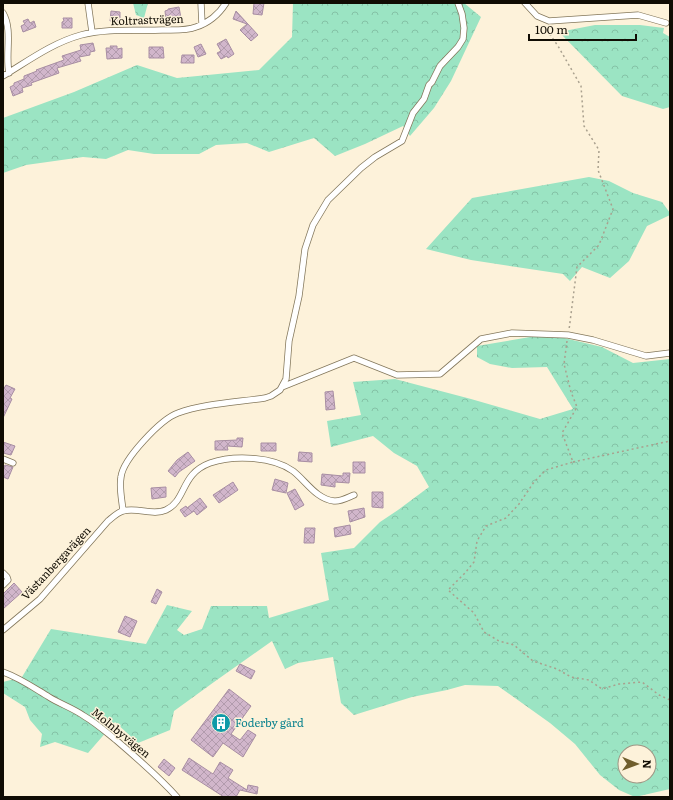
<svg xmlns="http://www.w3.org/2000/svg" width="673" height="800" font-family="Literata,serif">
<style>
.forest{fill:url(#forest-crowns);fill-rule:evenodd}
.building{fill:url(#building-cross-hatch);stroke:#a88ea3}
.lines{fill:none;stroke-linecap:round;stroke-linejoin:round}
.minor-casing{stroke:#83775b;stroke-width:7}
.path{stroke:#a9a08e;stroke-width:1.5;stroke-dasharray:2 3;stroke-linecap:butt}
.minor{stroke:#fff;stroke-width:5.5}
.labels{text-anchor:middle;stroke-width:3;stroke-linejoin:round;paint-order:stroke}
.street-label{font-size:11px;fill:#100c03;stroke:#fdf2da}
.culture-label{font-size:11px;fill:#0d838f;stroke:#fdf2da;text-anchor:start}
</style>
<defs>
<pattern id="forest-crowns" width="20" height="18" patternUnits="userSpaceOnUse"><rect width="20" height="18" fill="#9be4c3"/><path d="M2 6a3 3 0 1 1 6 0M12 15a3 3 0 1 1 6 0" fill="none" stroke="#84c2a6"/></pattern>
<pattern id="building-cross-hatch" width="8" height="8" patternUnits="userSpaceOnUse"><rect width="8" height="8" fill="#d1b6cb"/><path d="M0 0l8 8M0 8l8-8" fill="none" stroke="#b29bad"/></pattern>
</defs>
<rect width="100%" height="100%" fill="#fdf2da"/>
<path class="forest" d="M133 3H148L144 18 136 15Z
M293 3H464L481 17 451 81 434 108 410 136 403 126 365 144 335 156 314 138 269 152 247 143 216 145 199 154H154L128 150 106 159 83 157 26 165 3 173V118L74 92 137 65 177 78 259 70 292 37Z
M595 25H640L664 28 663 33 670 37V107L663 109 622 96 559 32Z
M589 177 609 181 633 193 662 202 670 213V215L647 226 629 261 610 278 582 267 570 281 563 274 471 260 426 249 472 198Z
M530 337H560L602 347 633 363 670 359V789L635 797 619 790 600 775 575 744 550 723 498 686 465 685 447 690 412 697 354 715 341 703 333 657 298 663 285 669 272 641 214 682 174 711 170 730 138 743 115 722 88 753 55 742 40 747 42 734 30 720 25 707 3 693V682L22 677 51 629 146 644 167 605 192 611 177 630 184 635 202 629 211 606H267L269 618 329 600 321 553 354 548 380 522 398 510 429 487 417 466 394 453 373 436 331 447 327 421 361 415 353 382 395 379 471 399 540 419 573 409 547 367 512 368 490 364 477 357V346ZM625 752H649V776H625Z"/>
<path class="building" d="M254 3H264L262 15 253 14Z
M179 7 181 18 166 21 165 11 168 10V9Z
M111 11 120 12V21H110Z
M236 11 258 35 251 41 240 30 247 24 233 19Z
M63 18H72V28H62V22L64 21Z
M28 19 30 23 34 21 36 27 23 32 21 26 25 24 23 21Z
M226 39 234 54 228 58 227 56 221 59 217 53 221 51 217 44Z
M93 43 95 51 90 52V55L79 57 81 61 57 68 59 73 31 83 32 85 22 88 23 92 13 96 10 87 14 85V83L24 79V76L37 71 36 70 64 60 62 56 81 50 80 45Z
M201 44 206 54 198 57 194 47Z
M110 46H117V49L122 48V58L107 59 106 48H111Z
M149 47H163L164 58H149Z
M182 55H194V63H181Z
M6 385 15 389 10 398 12 399 3 418V390Z
M333 391 335 409 326 410 325 392Z
M237 438H243L242 447 227 446 228 450H215V441L237 440Z
M3 442 15 446 11 455 3 453Z
M261 443H276V451H261Z
M188 452 195 461 179 472 175 477 168 471 177 460Z
M299 452 312 453V462L298 461Z
M353 462H365V473H353Z
M5 465 13 467 8 479 3 477V467H4Z
M343 473H350L349 483 335 482V487L321 485 322 474 343 476Z
M275 479 288 483 286 493 272 490Z
M233 482 238 490 219 503 213 495Z
M166 487V497L152 499 151 488Z
M295 489 304 505 295 510 287 493Z
M372 492H383V508L372 507Z
M200 498 207 507 197 515 194 511 185 517 180 510 186 506 187 508Z
M364 508 365 517 350 522 348 511Z
M350 525 351 534 335 537 334 528Z
M305 528H315L314 543H304Z
M14 583 22 592 3 609V594Z
M157 589 162 592 156 604 151 602Z
M125 616 137 621 130 637 118 632Z
M240 664 255 671 251 679 236 671Z
M229 689 251 706 231 734 240 740 248 730 256 735 243 757 223 743 213 757 191 740Z
M189 758 213 774 220 762 233 770 228 778 247 790 248 785 258 787 257 794 240 790 236 797H224L182 770Z
M164 759 175 768 169 776 158 767Z"/>
<g class="lines">
<defs>
<path id="minor" d="M88 3 92 32
M201 3 202 24
M525 3 537 16 549 21 638 15 666 23
M3 13C13 30 5 54 9 73
M3 76C28 61 52 43 81 35 107 28 135 31 162 30 173 30 186 31 196 27 208 23 219 14 226 3
M282 387 354 358 397 375 440 374 481 339 512 333 568 335 593 340 646 356 670 353
M3 459 13 463
M123 511C122 500 119 488 121 477 123 459 161 419 178 413 202 404 239 402 265 398L271 396 280 390 286 379 289 341 299 296 305 249 313 225 328 200 361 168 375 157 402 141 413 113 424 99 429 85 432 82 440 66 458 47 463 39 464 28 462 14 458 3
M3 573 7 577 8 580 3 585
M3 630 40 599 108 521C113 517 118 512 123 511 137 507 153 516 166 510 187 500 180 474 210 463 233 455 272 456 293 471 306 481 316 499 334 501 340 502 349 497 354 495
M3 672C20 678 34 688 49 697 60 704 73 708 84 716 96 723 106 732 116 740 137 758 158 776 177 797"/>
</defs>
<use href="#minor" class="minor-casing"/>
<path class="path" d="M544 26 558 46 581 86 584 126 599 150 598 170 613 209 599 245 577 267 569 330
M567 341 564 364 571 392 577 407 562 433 573 462 546 470 534 482 519 504 506 518 486 526 477 541 474 562 465 573 448 590 474 613 484 632 499 641 514 645 533 661 557 669 571 677 589 680 602 689 619 684 642 682 659 695 670 700
M573 462 670 441"/>
<use href="#minor" class="minor"/>
</g>
<defs>
<symbol id="building-disc" viewBox="-11 -11 22 22"><circle r="9.5" fill="#0f9aa8" stroke="#fdf2da"/><path d="M-4-6H4V6H1V3H-1V6H-4ZM-2.5-4.3h1.7v1.8h-1.7ZM.8-4.3h1.7v1.8H.8ZM-2.5-1h1.7V.8h-1.7ZM.8-1h1.7V.8H.8Z" fill="#fff"/></symbol>
</defs>
<g fill-rule="evenodd">
<use href="#building-disc" x="210" y="712" width="22" height="22"/>
</g>
<g class="labels">
<g class="street-label">
<text transform="translate(147 20) rotate(-2)" y="4">Koltrastvägen</text>
<text transform="translate(56 563) rotate(-47)" y="4">Västanbergavägen</text>
<text transform="translate(121 733) rotate(39)" y="4">Molnbyvägen</text>
</g>
<g class="culture-label">
<text x="235" y="727">Foderby gård</text>
</g>
</g>
<rect width="673" height="800" fill="none" stroke="#100c03" stroke-width="8"/>
<g transform="translate(637 764) rotate(91)"><circle r="19" fill="#fdf2da" stroke="#9e9684"/>
<path d="M0-3L7 15L0 10L-7 15Z" fill="#705e2c"/>
<text y="-6" font-size="11" font-weight="bold" text-anchor="middle" fill="#100c03">N</text>
</g>
<path d="M529 34v6h107v-6" fill="none" stroke="#100c03" stroke-width="2"/>
<text x="535" y="34" font-size="12" fill="#100c03" stroke="#fdf2da" stroke-width="3" paint-order="stroke">100 m</text>
</svg>
